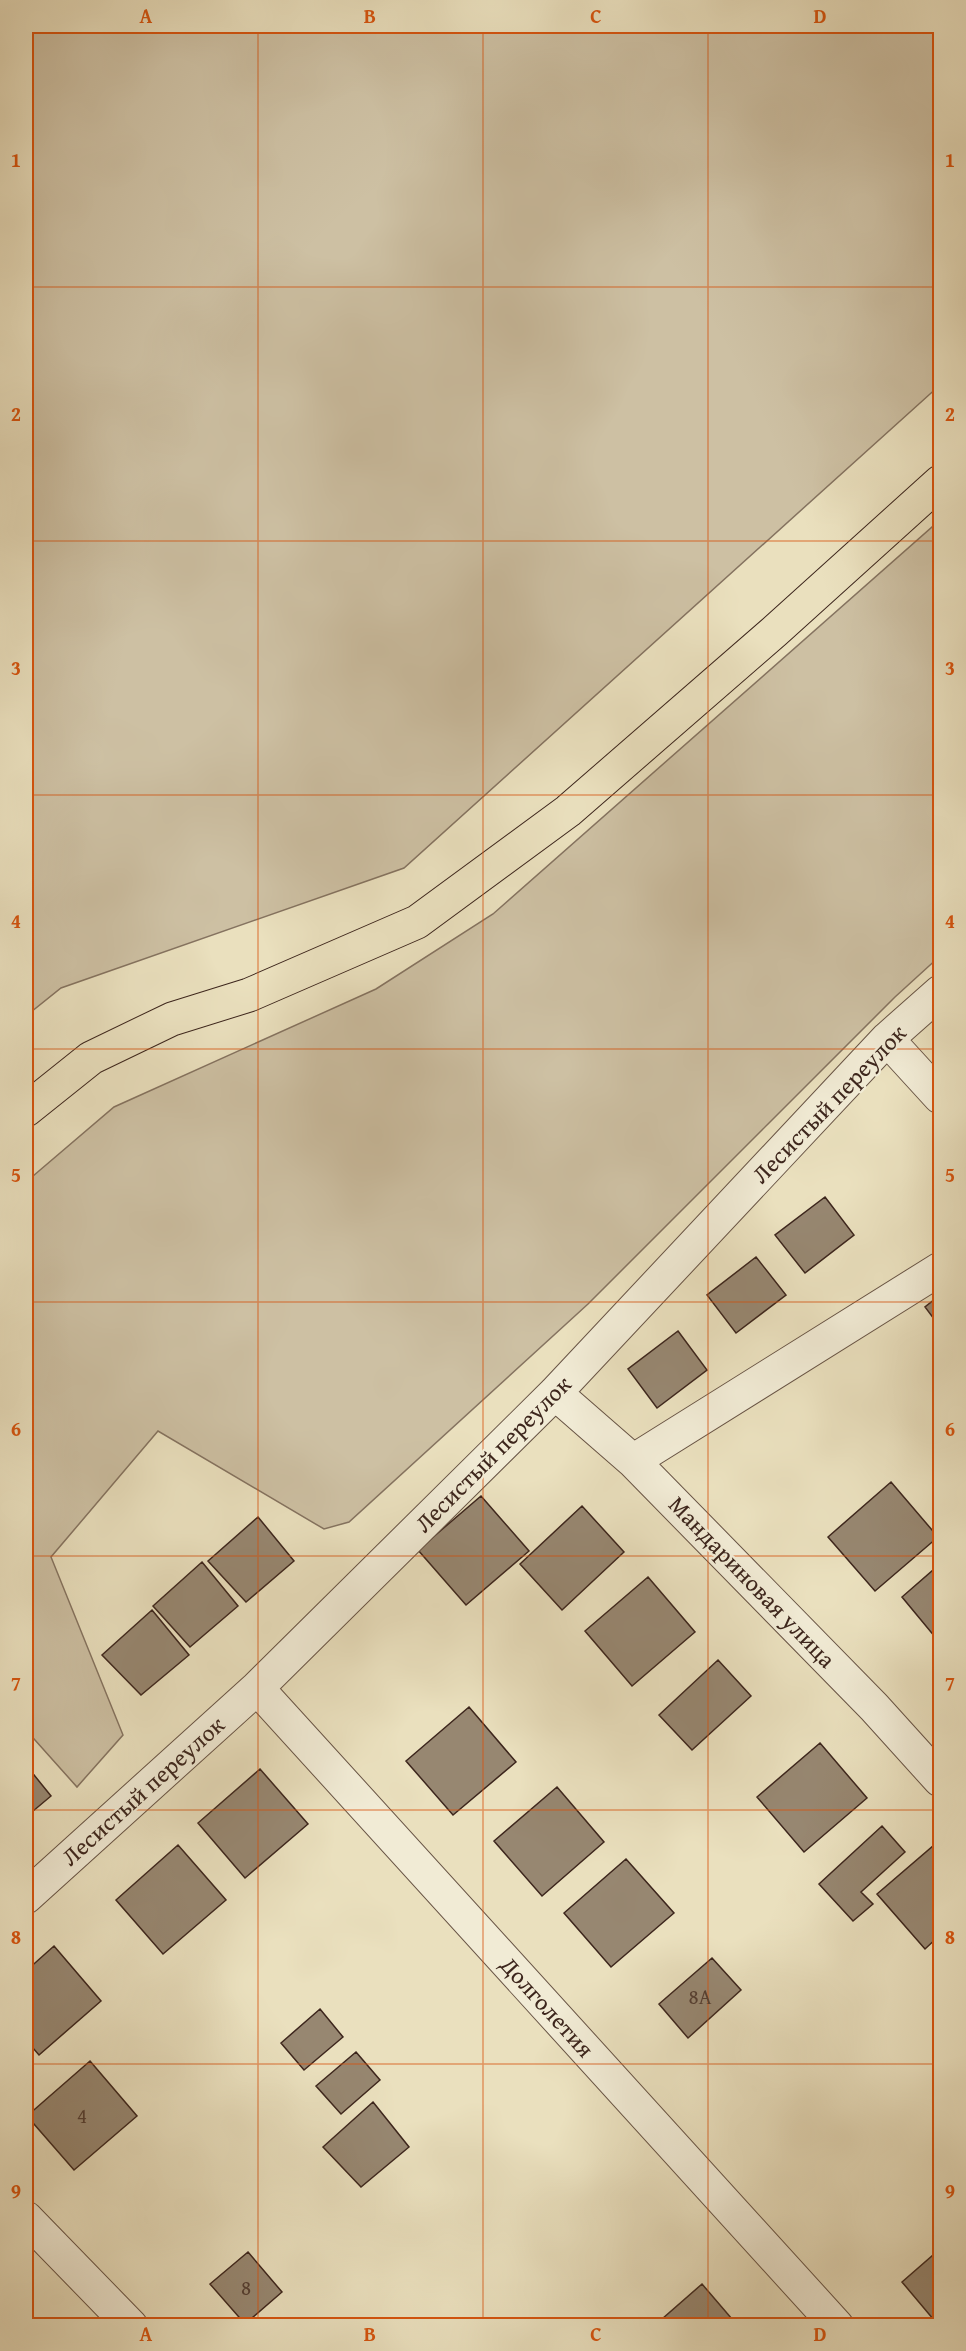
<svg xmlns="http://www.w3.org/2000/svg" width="966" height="2351" font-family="'Gentium Book Plus',serif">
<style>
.green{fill:#cdc0a3;stroke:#857360;stroke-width:1.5}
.building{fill:#978771;stroke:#3d261d;stroke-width:1.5}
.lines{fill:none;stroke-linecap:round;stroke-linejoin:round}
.minor-casing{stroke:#685445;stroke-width:35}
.major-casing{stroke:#3d261d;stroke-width:35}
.minor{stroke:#f1ebd5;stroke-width:33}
.major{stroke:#eae0be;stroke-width:33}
.grid{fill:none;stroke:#d7540e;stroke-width:1.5;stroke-opacity:0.55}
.labels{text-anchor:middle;stroke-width:4.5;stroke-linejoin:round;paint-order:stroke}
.number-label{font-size:21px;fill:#543e32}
.street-label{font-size:24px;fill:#3d261d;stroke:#f1ebd5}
.neatline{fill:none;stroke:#d7540e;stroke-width:2}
.grid-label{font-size:20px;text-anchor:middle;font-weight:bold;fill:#d7540e}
</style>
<rect width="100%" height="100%" fill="#eae0be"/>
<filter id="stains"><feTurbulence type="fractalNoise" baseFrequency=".00333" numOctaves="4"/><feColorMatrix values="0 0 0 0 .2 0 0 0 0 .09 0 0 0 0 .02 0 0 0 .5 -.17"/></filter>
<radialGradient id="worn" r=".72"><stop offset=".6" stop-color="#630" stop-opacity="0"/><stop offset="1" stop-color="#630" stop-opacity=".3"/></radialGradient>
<path class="green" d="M26 26H940V385L404 868 61 988 26 1016Z
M940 520V956L895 997 588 1304 349 1522 324 1529 158 1431 51 1557 123 1735 77 1787 26 1730V1182L114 1107 376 989 493 914Z"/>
<path class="building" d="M825 1197 854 1235 805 1273 775 1235Z
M756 1257 786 1295 736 1333 707 1295Z
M940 1295V1327L925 1307Z
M678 1331 707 1370 657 1408 628 1369Z
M891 1482 938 1537 875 1591 828 1537Z
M481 1496 529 1551 466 1605 418 1550Z
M582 1506 624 1552 562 1610 520 1564Z
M258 1517 294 1561 246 1602 208 1561Z
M202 1562 238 1606 190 1647 153 1606Z
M940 1564V1643L902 1597Z
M648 1577 695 1632 632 1686 585 1631Z
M152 1610 189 1655 141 1695 102 1655Z
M718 1660 751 1696 692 1750 659 1715Z
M469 1707 516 1762 453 1815 406 1761Z
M820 1743 867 1798 804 1852 757 1797Z
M26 1765 51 1796 26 1817Z
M260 1769 308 1824 245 1878 198 1823Z
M557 1787 604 1842 542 1896 494 1841Z
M882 1826 905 1852 861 1892 873 1904 853 1921 819 1884Z
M940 1840V1935L925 1949 877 1894Z
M178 1845 226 1900 163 1954 116 1900Z
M626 1859 674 1913 611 1967 564 1913Z
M54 1946 101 2001 39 2055 26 2040V1971Z
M712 1958 741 1990 688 2038 659 2004Z
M320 2009 343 2037 304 2070 281 2043Z
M356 2052 380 2080 341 2114 316 2086Z
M90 2061 137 2116 74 2170 27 2116Z
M373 2102 409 2147 361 2187 323 2147Z
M940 2249V2326H939L902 2282Z
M248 2252 282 2292 245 2324 210 2284Z
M702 2284 738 2326H654Z"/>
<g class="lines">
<defs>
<path id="minor" d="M887 1039 940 1097
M555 1393 633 1461 874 1707 940 1780
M633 1461 940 1269
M257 1688 837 2326
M26 1897 257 1688 555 1393 887 1039 940 992
M26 2218 131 2326"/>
<path id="major" d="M26 1110 91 1058 172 1019 249 995 417 922 568 811 775 631 940 482"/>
</defs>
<use href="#minor" class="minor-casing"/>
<use href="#major" class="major-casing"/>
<use href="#minor" class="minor"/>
<use href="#major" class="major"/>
</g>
<path class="grid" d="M258 26V2326M483 26V2326M708 26V2326M26 287H940M26 541H940M26 795H940M26 1049H940M26 1302H940M26 1556H940M26 1810H940M26 2064H940"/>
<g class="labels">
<g class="number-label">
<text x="700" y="2004">8А</text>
<text x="82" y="2123">4</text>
<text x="246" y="2295">8</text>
</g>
<g class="street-label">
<text transform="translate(829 1104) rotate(-46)" y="8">Лесистый переулок</text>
<text transform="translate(493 1454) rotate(-45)" y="8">Лесистый переулок</text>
<text transform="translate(752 1582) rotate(46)" y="8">Мандариновая улица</text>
<text transform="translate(143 1791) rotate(-42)" y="8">Лесистый переулок</text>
<text transform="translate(547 2007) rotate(48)" y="8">Долголетия</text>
</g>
</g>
<rect width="966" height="2351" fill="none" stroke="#eae0be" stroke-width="66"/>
<rect x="33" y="33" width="900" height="2285" class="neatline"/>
<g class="grid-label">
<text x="146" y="23">A</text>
<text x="370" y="23">B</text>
<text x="596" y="23">C</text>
<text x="820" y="23">D</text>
<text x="16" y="167">1</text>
<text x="950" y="167">1</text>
<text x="16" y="421">2</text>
<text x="950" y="421">2</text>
<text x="16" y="675">3</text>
<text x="950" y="675">3</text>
<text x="16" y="928">4</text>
<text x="950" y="928">4</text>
<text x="16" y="1182">5</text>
<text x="950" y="1182">5</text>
<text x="16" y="1436">6</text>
<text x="950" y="1436">6</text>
<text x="16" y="1690">7</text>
<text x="950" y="1690">7</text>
<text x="16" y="1944">8</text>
<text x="950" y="1944">8</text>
<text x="16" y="2198">9</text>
<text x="950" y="2198">9</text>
<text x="146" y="2341">A</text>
<text x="370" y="2341">B</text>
<text x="596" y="2341">C</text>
<text x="820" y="2341">D</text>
</g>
<rect width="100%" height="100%" filter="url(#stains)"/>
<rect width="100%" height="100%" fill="url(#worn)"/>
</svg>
